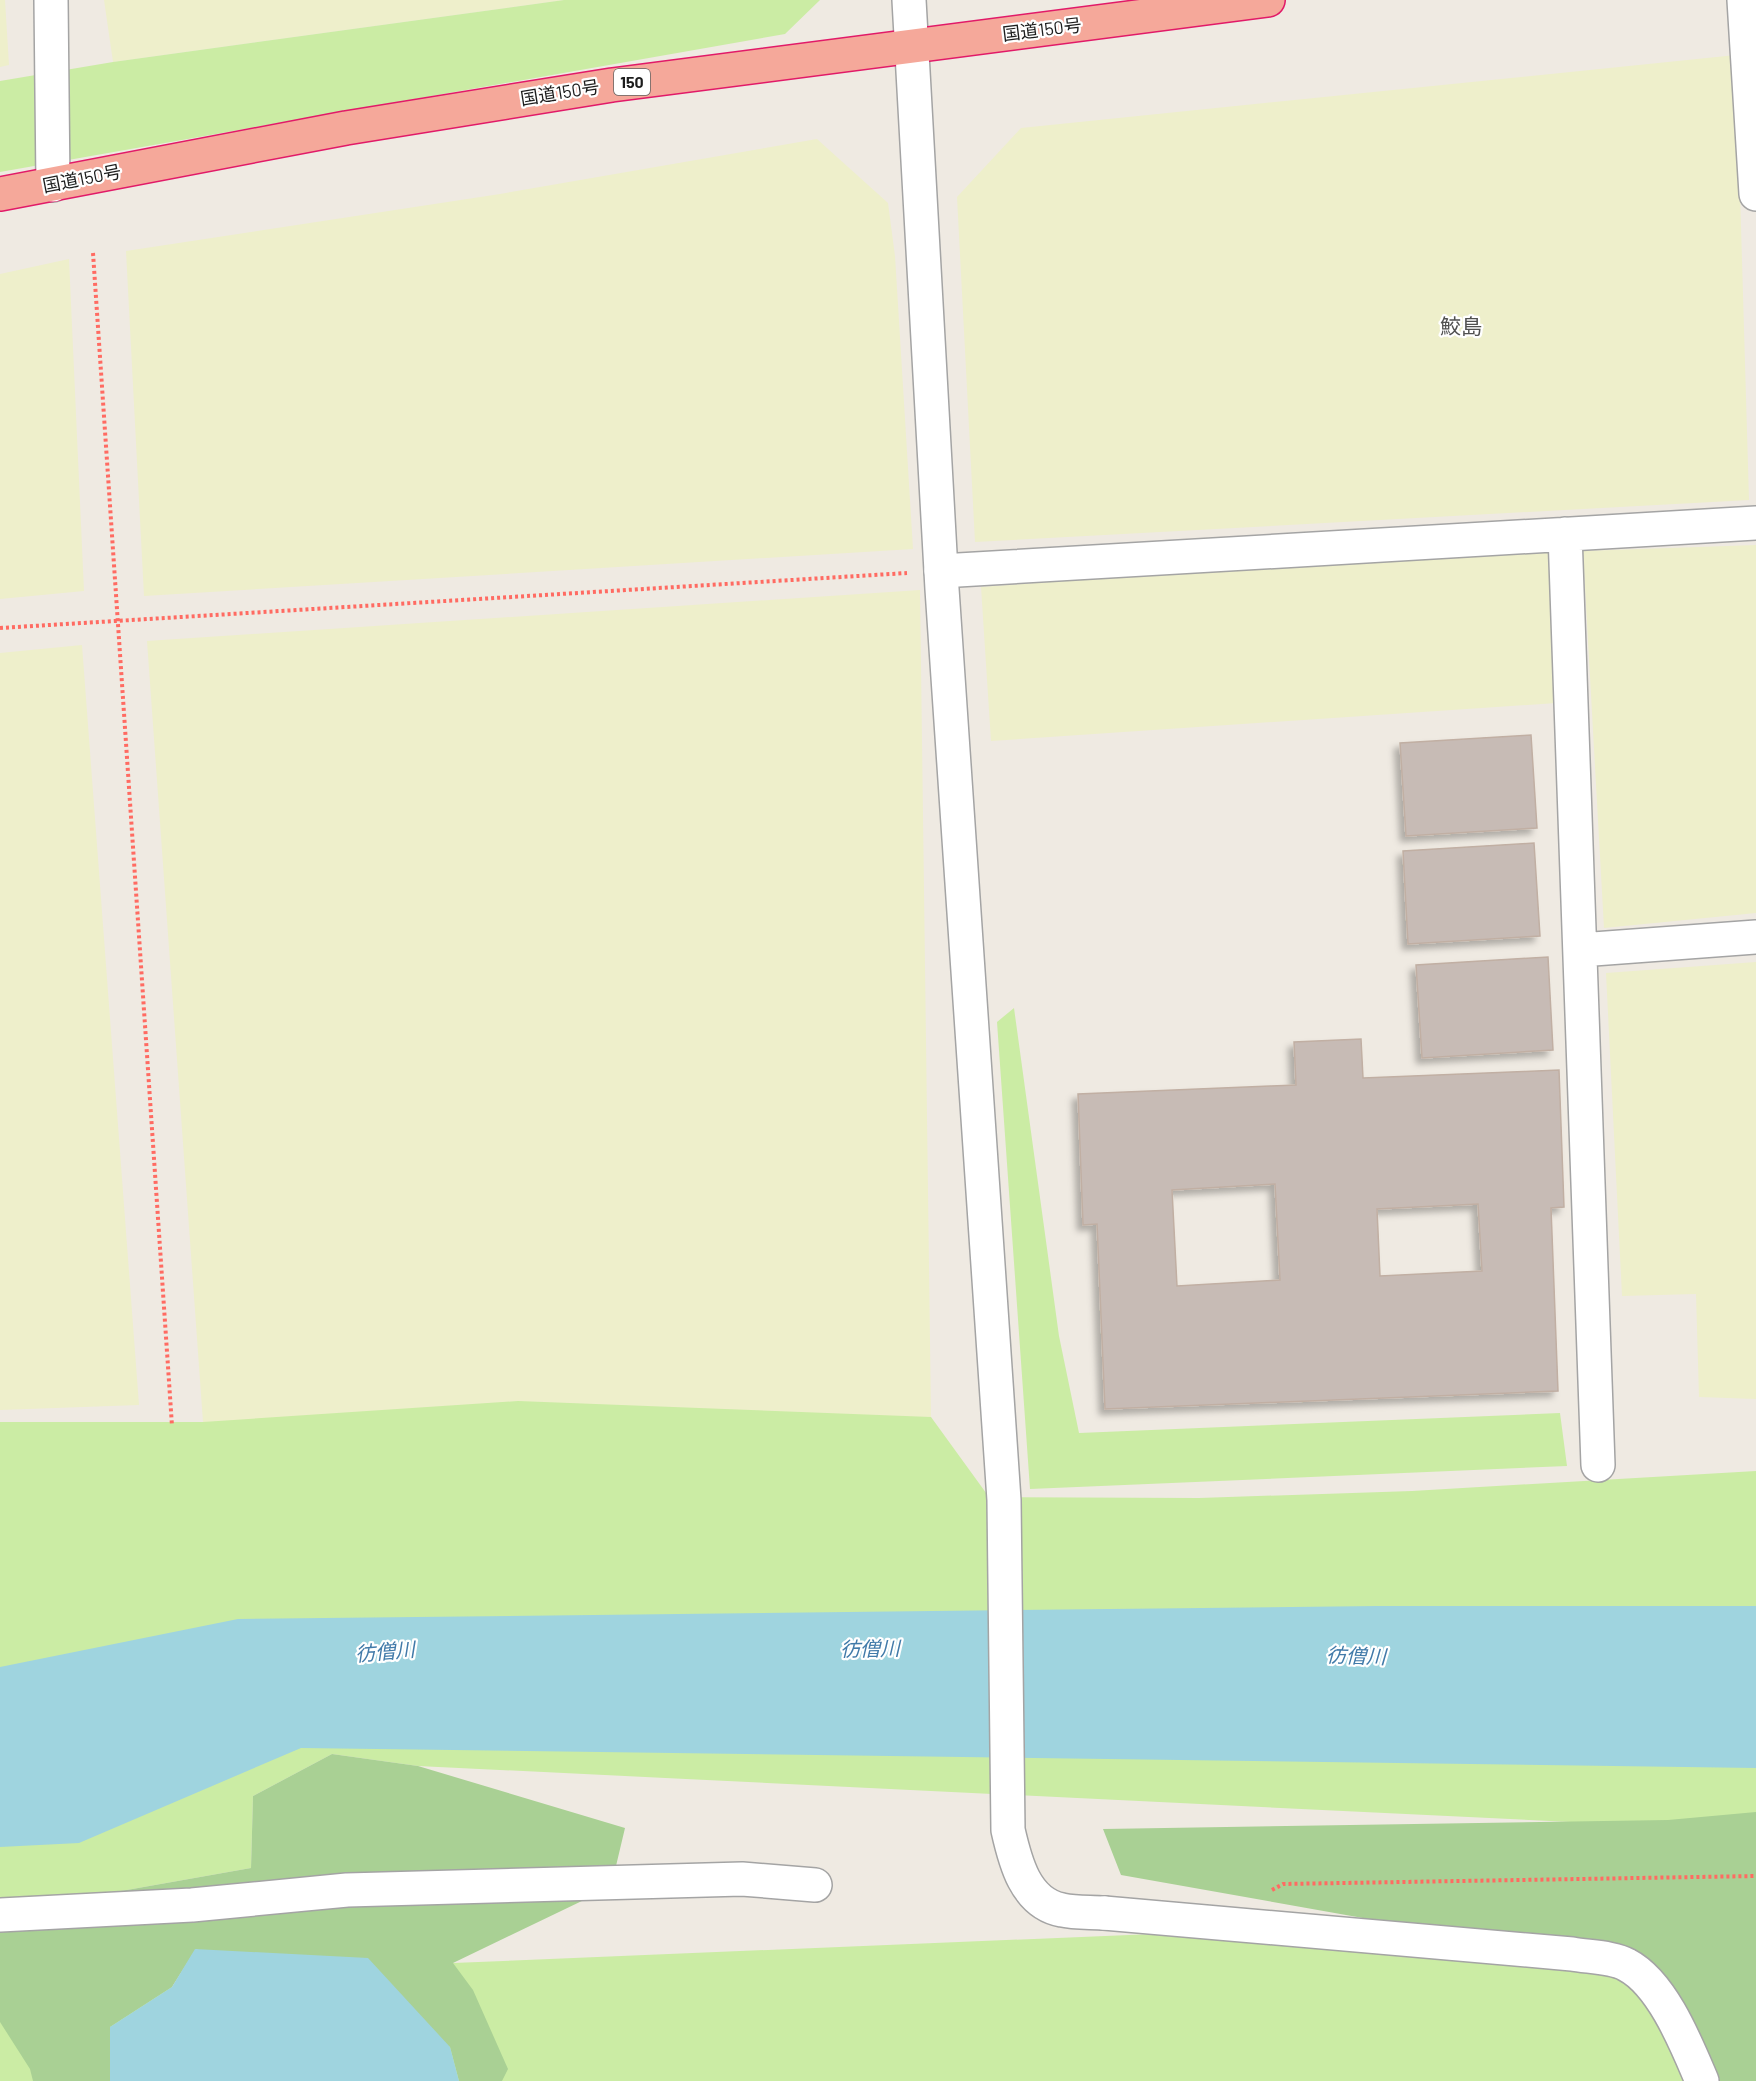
<svg xmlns="http://www.w3.org/2000/svg" width="1756" height="2081" font-family="Barlow,'Noto Sans JP',sans-serif">
<style>
.farmland{fill:#eeefcb}
.grass{fill:#cbeca4}
.forest{fill:#a9d094}
.water{fill:#9fd4df}
.building{fill:#c7bbb5;stroke:#c1afa3;stroke-width:1.5;fill-rule:evenodd;filter:url(#shadow)}
.lines{fill:none;stroke-linecap:round;stroke-linejoin:round}
.minor-casing{stroke:#a4a4a4;stroke-width:36}
.tertiary-casing{stroke:#a4a4a4;stroke-width:36}
.trunk-casing{stroke:#e11a68;stroke-width:36}
.path{stroke:#ff6b62;stroke-width:4;stroke-dasharray:3 3;stroke-linecap:butt}
.minor{stroke:#fff;stroke-width:33}
.tertiary{stroke:#fff;stroke-width:33}
.trunk{stroke:#f5a89a;stroke-width:33}
.labels{text-anchor:middle;stroke-width:4.5;stroke-linejoin:round;paint-order:stroke}
.shield{fill:#fff;stroke:#616161;stroke-width:1.5}
.shield-label{font-size:16px;font-weight:bold;fill:#1d1d1d}
.street-label{font-size:18px;fill:#1d1d1d;stroke:#fff}
.water-label{font-size:20px;font-style:italic;fill:#417aa9;stroke:#fff}
.quarter-label{font-size:21px;fill:#505050;stroke:#fff}
</style>
<defs>
<filter id="shadow"><feDropShadow dx="-5.5" dy="5.5" stdDeviation="3" flood-color="#0004"/></filter>
</defs>
<rect width="100%" height="100%" fill="#efeae2"/>
<path class="farmland" d="M0 0H5L9 65 0 67Z
M104 0H564L113 62Z
M1736 55 1749 500 975 542 957 197 1021 128Z
M817 139 888 203 895 256 913 549 144 596 126 251 500 194Z
M69 259 84 591 0 599V274Z
M1565 544 1571 702 991 741 981 587Z
M1756 545V913L1604 928 1583 551Z
M920 590 931 1417 203 1422 147 641Z
M82 645 139 1405 0 1410V653Z
M1756 962V1399L1699 1397 1696 1294 1622 1296 1606 973Z"/>
<path class="grass" d="M564 0H820L785 34 0 172V81L113 62Z
M1014 1008 1059 1336 1079 1433 1560 1413 1567 1466 1030 1489 997 1022Z
M518 1401 931 1417 989 1497 1199 1498 1412 1491 1756 1471V1831L418 1766 332 1754 253 1796 251 1868 93 1896 0 1925V1422H203Z
M1756 1909V2081H0V2001L453 1963Z"/>
<path class="forest" d="M332 1754 418 1766 625 1828 611 1887 453 1963 473 1990 508 2069 502 2081H459L450 2047 196 1949 172 1987 110 2027V2081H33L30 2069 0 2022V1930L93 1896 251 1868 253 1796Z
M1756 1812V2081H1704L1627 1965 1121 1875 1103 1829 1668 1820Z"/>
<path class="water" d="M1377 1606H1756V1768L301 1748 79 1843 0 1847V1667L238 1619Z
M195 1949 368 1958 450 2047 459 2081H110V2027L172 1987Z"/>
<path class="building" d="M1531 735 1537 828 1406 836 1400 743Z
M1534 843 1540 936 1408 944 1403 851Z
M1548 957 1553 1050 1422 1058 1416 965Z
M1361 1039 1363 1078 1559 1070 1564 1207 1551 1208 1558 1391 1105 1409 1097 1224 1083 1225 1078 1094 1296 1085 1294 1042ZM1275 1184 1280 1280 1177 1286 1172 1190ZM1478 1204 1482 1271 1380 1276 1377 1209Z"/>
<g class="lines">
<defs>
<path id="minor" d="M1744 0 1756 194
M1565 534 1598 1465
M941 571 1756 523
M1580 950 1756 937
M1104 1913 1572 1954C1588 1957 1613 1957 1627 1965 1663 1984 1687 2046 1702 2081
M0 1915 192 1905 347 1890 742 1879 815 1885"/>
<path id="tertiary" d="M51 0 53 185
M909 0 942 589 1004 1500 1008 1830C1015 1861 1025 1903 1062 1910 1075 1913 1090 1912 1104 1913"/>
<path id="trunk" d="M0 194 346 128 612 85 1268 0"/>
</defs>
<use href="#minor" class="minor-casing"/>
<use href="#tertiary" class="tertiary-casing"/>
<use href="#trunk" class="trunk-casing"/>
<path class="path" d="M93 253 172 1426
M0 628 907 573
M1272 1890 1283 1884 1756 1876"/>
<use href="#minor" class="minor"/>
<use href="#tertiary" class="tertiary"/>
<use href="#trunk" class="trunk"/>
</g>
<g class="labels">
<rect class="shield" x="614" y="69" width="36" height="26" rx="4.5"/>
<g class="shield-label">
<text x="632" y="88">150</text>
</g>
<g class="street-label">
<text transform="translate(1042 30) rotate(-7)" y="6">国道150号</text>
<text transform="translate(560 93) rotate(-9)" y="6">国道150号</text>
<text transform="translate(82 179) rotate(-11)" y="6">国道150号</text>
</g>
<g class="water-label">
<text transform="translate(870 1649) rotate(-1)" y="7">彷僧川</text>
<text transform="translate(385 1652) rotate(-5)" y="7">彷僧川</text>
<text transform="translate(1356 1656) rotate(2)" y="7">彷僧川</text>
</g>
<g class="quarter-label">
<text x="1461" y="334">鮫島</text>
</g>
</g>
</svg>
